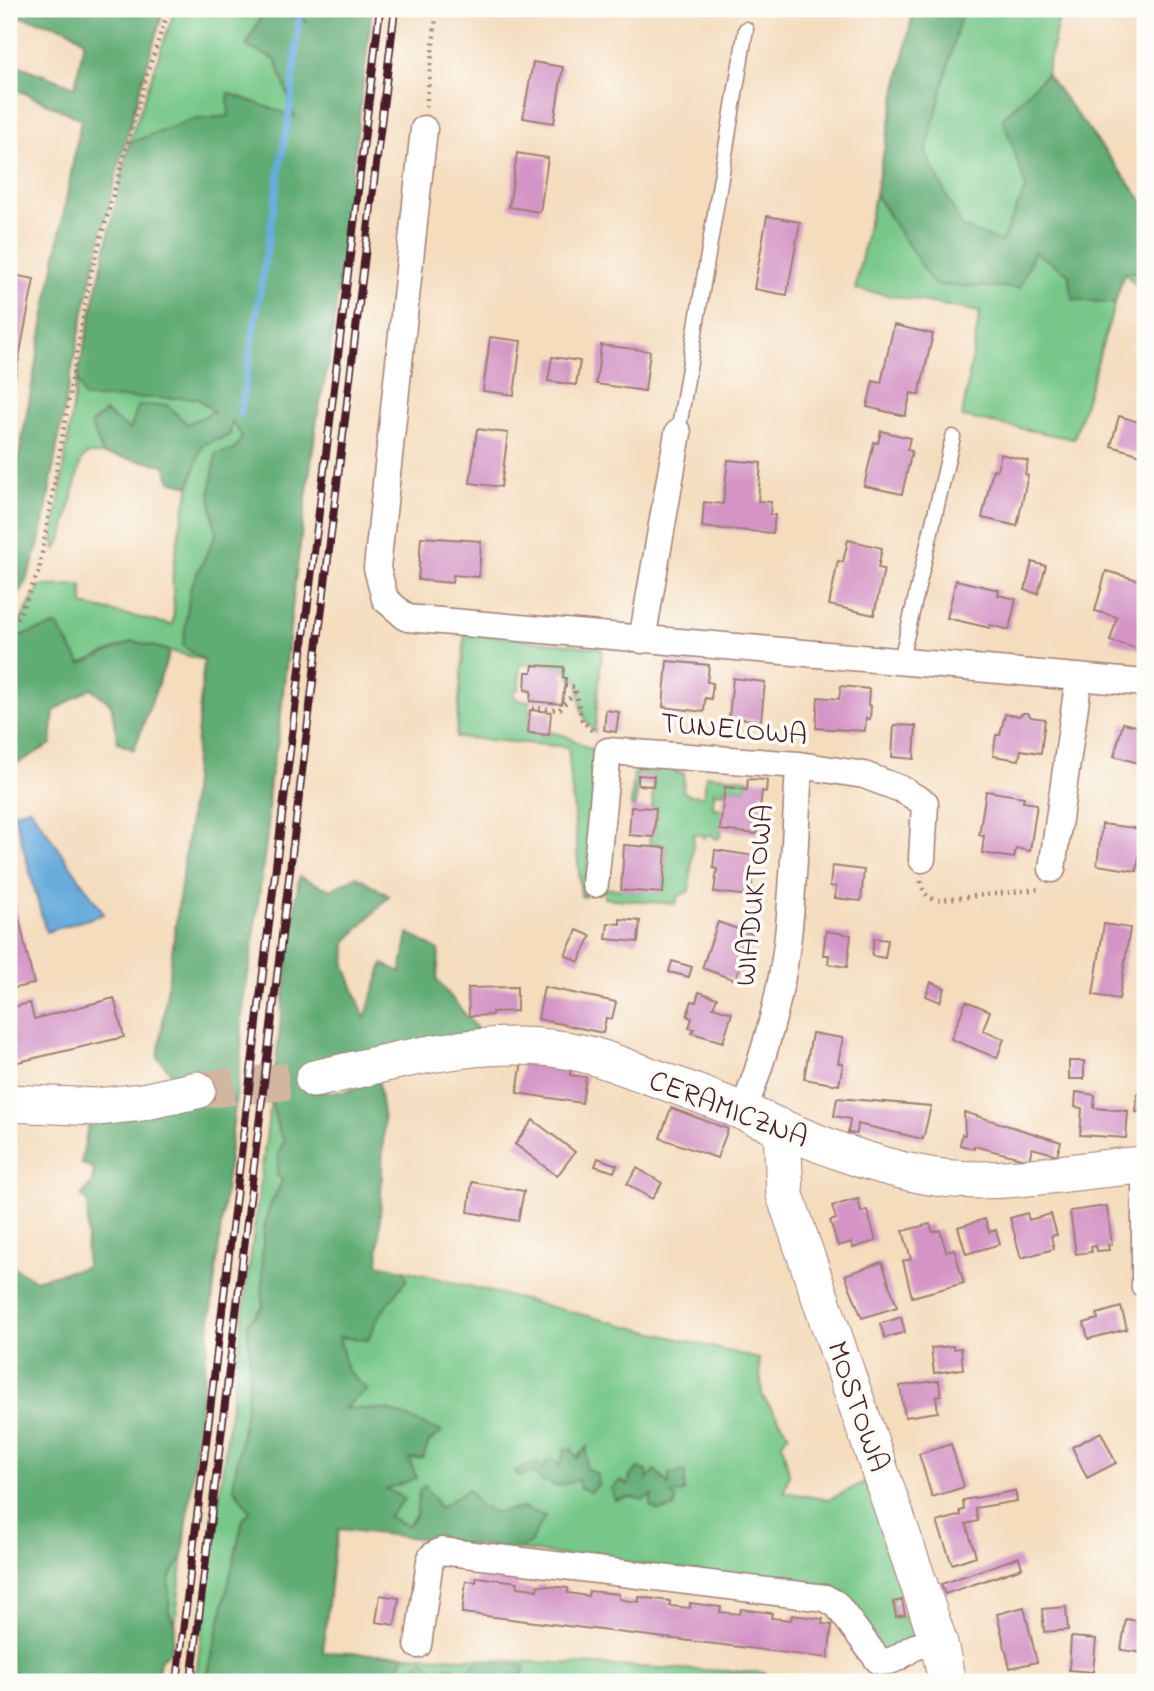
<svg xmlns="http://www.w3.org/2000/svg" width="1154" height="1691" font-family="'Indie Flower',sans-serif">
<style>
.green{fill:#76c788;stroke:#60735a;stroke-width:2;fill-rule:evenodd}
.forest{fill:#60ac74;stroke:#556650;stroke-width:2}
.water{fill:#67acdd;stroke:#586684;stroke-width:2}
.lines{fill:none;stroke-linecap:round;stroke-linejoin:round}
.stream{stroke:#67acdd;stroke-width:7}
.building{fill:#d495c6}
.secondary-tunnel{stroke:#d2b6a0;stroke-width:37;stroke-dasharray:37 18;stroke-linecap:butt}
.lane-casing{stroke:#9f7e74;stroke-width:17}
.street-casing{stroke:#9f7e74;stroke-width:29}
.secondary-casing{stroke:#9f7e74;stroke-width:39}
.path{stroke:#9f7e74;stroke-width:4.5;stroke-dasharray:2 5;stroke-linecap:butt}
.lane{stroke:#fff;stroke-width:14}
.street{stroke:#fff;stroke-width:26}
.secondary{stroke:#fff;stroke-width:37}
.rail-casing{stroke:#4a1f2b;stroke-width:8}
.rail{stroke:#fdfcf7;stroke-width:5;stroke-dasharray:16;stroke-linecap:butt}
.labels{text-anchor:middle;stroke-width:7;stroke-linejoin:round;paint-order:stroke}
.street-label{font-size:30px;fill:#4a1f2b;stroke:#fdfcf7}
</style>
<rect width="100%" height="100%" fill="#fdfcf7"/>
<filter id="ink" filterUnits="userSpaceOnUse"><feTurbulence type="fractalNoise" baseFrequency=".0143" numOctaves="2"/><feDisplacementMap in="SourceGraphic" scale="14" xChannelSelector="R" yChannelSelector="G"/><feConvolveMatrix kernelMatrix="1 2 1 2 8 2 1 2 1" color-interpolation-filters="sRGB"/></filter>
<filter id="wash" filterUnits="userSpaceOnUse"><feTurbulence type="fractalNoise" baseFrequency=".00686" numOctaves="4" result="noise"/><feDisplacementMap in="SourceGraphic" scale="28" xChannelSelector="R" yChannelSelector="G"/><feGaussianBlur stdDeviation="1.57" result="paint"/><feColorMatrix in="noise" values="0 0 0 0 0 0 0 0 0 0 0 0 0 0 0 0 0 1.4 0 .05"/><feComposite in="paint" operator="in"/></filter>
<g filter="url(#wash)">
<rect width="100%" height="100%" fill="#f4dcbd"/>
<path class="green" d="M175 9H296L308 21 247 46 276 60 296 118 228 93 230 116 191 120 129 143Z
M914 9H1061L1046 75 1145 204V293L1124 273 1074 439 962 417 980 312 855 289Z
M77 378 85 398H197L214 412 187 425 130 430 105 412 91 424 103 454H88L81 460 63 536 56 550 53 540Z
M232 420 242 437 210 494 216 534 190 589 204 660 133 641 81 664 11 638 40 586 82 585 83 605 172 625C177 608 171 590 173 572 178 529 189 486 202 445L230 435Z
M465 633 602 648 595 732C579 718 580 699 578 680L571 679 564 667 520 664 519 689 514 691V696L518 700 530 701 528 733 549 735V732L564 735 598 753 585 897 581 896 568 747 456 737Z
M638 762 677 765 676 773H684L683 791 689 795 704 796 706 775 748 779 747 790 725 787 724 793 714 792 713 808 723 809 721 836 717 839 710 834 704 838V835L694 834 689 891 679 896 675 904 604 898V888L663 892 667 846 649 844 650 837 654 836 656 809 652 808 654 776 638 775 636 807H631L634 772 638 773Z
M271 1100 278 1129 284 1141 279 1153 277 1174 282 1180C279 1191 273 1196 270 1206 259 1237 263 1275 263 1307L247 1324C256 1377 241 1434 233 1487L251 1511 243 1520 206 1682H195Z
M404 1270 759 1359 762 1395 789 1434 782 1442 789 1474 784 1492 829 1500 875 1477 902 1591 903 1596 891 1599 895 1618 907 1616 909 1623 920 1621 923 1633 883 1652 834 1588 519 1550 524 1508 494 1512 480 1507 440 1508 425 1486 419 1492 416 1515 407 1526 387 1517 404 1499 385 1490 408 1459 389 1410 343 1409 367 1390 347 1370 339 1337 368 1340 378 1317 407 1279ZM586 1449V1468L579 1480 555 1486 533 1472C554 1469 571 1462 586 1449ZM620 1481 630 1486 646 1482 669 1485 670 1495 621 1498Z
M183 1556 175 1625 169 1612V1579Z
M403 1655 482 1659 460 1676V1682H463H455L453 1667 398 1675Z
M491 1660 765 1673V1682H510L522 1678 493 1663Z"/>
<path class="forest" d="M9 9H164C132 112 104 215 82 321 74 361 65 401 58 441 47 500 43 561 9 612V510L81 119 9 86V62L75 87 84 41 66 28 9 14Z
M296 9H372L330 355 317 418 295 581 278 741C270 769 267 798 268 827L250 964C243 993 241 1023 241 1053L183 1556 169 1579V1612L175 1625 171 1651 161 1659 155 1682H9V1270L10 1265 34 1280 86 1267 88 1201 81 1196 92 1183 94 1168 81 1164 88 1126 111 1122 197 1080 174 1076 158 1058 189 825 204 660 183 646 190 589 216 534 210 494 216 454 234 450 242 437 232 421 230 435 202 445 189 486 170 481 165 465 103 454 91 424 105 412 130 430 138 406 167 405 187 424 214 412 197 398H84L77 378 129 143 191 120 229 116 228 93 295 117 276 60 246 46 264 10 306 21Z
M914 9H953L961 15 926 153 962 227 1001 242 1026 188 1003 118 1046 74 1145 204V271L1124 273 1114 304 1073 299 1068 273 1034 252 1020 288 934 285 875 194Z
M57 625 81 664 133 641 170 651 134 750 118 743 111 704 91 688 54 711 51 744 18 763 9 747V642L11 638Z
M357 876 389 896 346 942 345 966 365 1018 383 964 401 972 408 933 439 951 437 980 482 1035 313 1092H344L378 1080 384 1120 378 1264 404 1270 407 1279 378 1317 368 1340 339 1337 347 1370 367 1390 344 1408 389 1410 442 1432 429 1442 423 1458 409 1459 417 1478 386 1489 405 1499 388 1517 408 1526 416 1515 419 1492 425 1485 440 1508 468 1489 480 1507 494 1512 524 1508 545 1516 530 1543 519 1550 339 1529 333 1557 323 1652 403 1655 399 1675 424 1660 436 1671 453 1667 455 1682H206L243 1520 250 1511 233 1487C241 1434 256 1377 247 1324L263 1307C263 1275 259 1237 270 1206 273 1197 279 1191 282 1181L277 1174 279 1153 284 1141 278 1129 271 1100 299 877 331 890Z
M587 1447 586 1468 597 1474 598 1485 590 1492 579 1487V1480L555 1486 548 1481 542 1482 533 1472 519 1476 515 1471 531 1463 538 1464 543 1470 547 1460H555L560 1466 564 1449 571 1448 577 1458Z
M638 1468 647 1471V1480L655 1470 669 1485V1474L685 1471 684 1492 671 1495 677 1499 674 1508 658 1511 650 1506 652 1495 642 1500 631 1497 615 1500 611 1489 620 1481 629 1485V1478Z
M482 1659 491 1660 494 1663 525 1666 522 1678 510 1682H460V1676Z"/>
<path class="water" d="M30 808 104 914 46 932 14 812Z"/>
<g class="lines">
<path class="stream" d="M240 415 292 95 300 9"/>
</g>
<g id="blocks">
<path class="building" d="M533 62 563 67 554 123 523 118Z
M517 153 548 158 540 212 509 207Z
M767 216 800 222 787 295 754 289Z
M9 274 34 279 10 405H9Z
M894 325 933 334 919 395 911 393 905 416 867 407 873 381 881 383Z
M490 337 521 341 514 395 483 391Z
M601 345 650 351 645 391 596 384Z
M552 357 580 361 576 385 548 381Z
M1119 416 1145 424V456L1111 446Z
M477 429 508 433 501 487 470 483Z
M881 431 910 438 907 450 912 451 902 494 864 486 874 442 878 443Z
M1001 454 1028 461 1025 474 1028 475 1017 526 982 518 993 469 997 470Z
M728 460 761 463 758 501 771 502 770 515H775L773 533 702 527 704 502 723 504Z
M421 537 481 541 479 577 453 575 452 583 418 580Z
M848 540 882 548 878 568 884 569 874 615 829 605 838 561 843 562Z
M1032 562 1046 566 1038 594 1025 590Z
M1106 571 1145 582V648L1143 650 1110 641 1117 617 1095 611Z
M956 580 999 590 998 595 1016 599 1009 630 990 625V628L947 618Z
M667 661 709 665 707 682 713 683 711 699 705 698 704 712 663 707Z
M533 665 564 667 563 678H566L562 704 530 701 531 691 525 690 526 672H532Z
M733 678 765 682 761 721 729 717Z
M841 686 869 689 868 705 871 706 870 719 866 718 865 731 816 728 818 697 839 699Z
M530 710 551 712 549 735 528 733Z
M606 710 619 712 616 732 604 730Z
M1023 713H1028L1031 717 1045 719 1041 753 1021 750 1019 760 993 756 996 735H1000L1005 714 1019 716Z
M1141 722 1145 724V765L1114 756 1123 723 1140 727Z
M894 725 916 726 914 759 892 757Z
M638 775 654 776 653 786 638 785Z
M748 779 767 780 766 792 762 791 757 834 720 830 725 787 747 790Z
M986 791 1024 797 1023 802 1037 804 1030 851 1016 848 1014 858 982 853 984 836 979 835Z
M631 807 656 808 654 837 629 835Z
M1102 824 1143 829 1137 871 1097 865Z
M624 845 666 848 663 893 621 890Z
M715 850 755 856 750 896 714 892 717 869 713 868Z
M832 866 864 870 861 901 835 898 836 887 830 886Z
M9 876 34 984 9 989Z
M620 919 640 921 638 942 606 939 608 923 620 924Z
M718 922 752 934 745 953 749 955 745 966 741 964 735 980 702 968Z
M1104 924 1130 928 1119 999 1093 995Z
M577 930 591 936 579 962 565 955Z
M826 931 851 935 847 967 828 964 829 955H823Z
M874 938 888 940 885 958 872 956Z
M672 961 692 967 689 977 669 972Z
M931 982 945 988 940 1002 926 996Z
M517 987V1011L492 1012V1015L469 1016 468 988Z
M544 987 616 1002 612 1019 606 1018 603 1033 538 1019Z
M699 992 717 998 713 1007 732 1013 723 1042 692 1033 694 1029 689 1028 692 1018 687 1016 692 1001 696 1002Z
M114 998 124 1037 14 1063 9 1045V1008L30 1003 34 1019Z
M966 1001 990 1011 983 1030 1004 1039 997 1058 951 1039Z
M812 1033 843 1038 838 1063 843 1064 839 1085 804 1079Z
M522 1061 570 1068V1075L586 1077 582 1103 517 1093Z
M1069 1061H1084V1079H1069Z
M1076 1092 1095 1095 1094 1108 1128 1111 1126 1138 1080 1135 1082 1108 1075 1107Z
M1137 1094 1145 1095V1113L1136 1112Z
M837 1098 931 1106 923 1139 858 1124 857 1134 848 1133 850 1119 834 1116Z
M671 1108 728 1129 717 1158 660 1138Z
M964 1112 1061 1142 1057 1155 1032 1148 1029 1160 974 1146V1149L960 1145 962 1134 965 1135Z
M533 1120 575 1152 557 1176 515 1144Z
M598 1158 617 1165 614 1172 595 1166Z
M637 1168 662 1183 652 1199 627 1184Z
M472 1182 524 1191 518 1221 468 1212Z
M858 1199 861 1212 867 1210 876 1241 853 1248 852 1242 838 1246 830 1221 836 1219 832 1206Z
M1107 1206 1112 1244 1108 1245 1109 1250 1097 1251 1096 1246 1091 1247 1092 1252 1076 1254 1070 1211Z
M1027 1213 1029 1220 1051 1214 1057 1235 1051 1236 1054 1249 1021 1258 1010 1218Z
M985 1219 989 1232 996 1230 1000 1244 966 1254 958 1227Z
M930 1224 933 1232 940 1230 946 1251 954 1249 964 1283 912 1297 903 1261 911 1259 903 1231Z
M882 1262 897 1307 862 1318 845 1275Z
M1121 1307 1127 1329 1088 1339 1084 1323 1098 1319 1097 1314Z
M901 1317 905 1332 885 1338 880 1324Z
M953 1346 954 1349 961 1348 963 1369 934 1373 931 1348Z
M934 1381H939L941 1395 936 1396 938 1412 905 1417 900 1386Z
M1101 1432 1116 1463 1087 1478 1072 1447Z
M951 1444 964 1487 932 1497 919 1454Z
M1015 1491 1017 1501 975 1508 978 1521 966 1524 976 1556 952 1564 937 1522 961 1515 960 1511 964 1510 963 1500Z
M1019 1557 1022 1568 945 1594 941 1584Z
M477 1577 518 1582 517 1587 527 1588 537 1590 538 1585 568 1588V1593L588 1596 589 1591 619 1594V1599L629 1601 639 1602V1597L670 1601V1606L690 1608V1603L721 1607 720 1612 740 1614 741 1609 772 1613 771 1618 791 1620 792 1615 823 1619 822 1624 832 1625 828 1658 462 1613 466 1581 476 1582Z
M380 1595 399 1598 395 1625 376 1622Z
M902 1600 905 1615 896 1617 893 1602Z
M1024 1607 1037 1662 1010 1668 997 1614Z
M1066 1607 1068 1630 1044 1632 1042 1609Z
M1126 1619 1145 1622V1653L1121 1650Z
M1071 1637 1096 1639 1093 1672 1069 1670Z"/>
</g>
</g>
<g filter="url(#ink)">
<use href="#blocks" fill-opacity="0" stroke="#9f7e74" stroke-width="2"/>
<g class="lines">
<path class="secondary-tunnel" d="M197 1090 314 1079"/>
<defs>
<path id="lane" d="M678 433 746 29
M901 660 953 437
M1139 1288V1167"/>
<path id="street" d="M424 129 377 568 385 599 407 618 1145 683
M642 640 678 433
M1052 869 1079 677
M595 884 608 751 799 765 864 775 901 789 925 803 922 859
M743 1111C764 1059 782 992 788 936 794 880 796 822 799 765
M418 1645 430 1561 432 1556 441 1551 825 1598 836 1604 878 1660C895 1665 901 1653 915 1647 922 1644 931 1644 939 1643"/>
<path id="secondary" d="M314 1079C401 1060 497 1032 585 1054 602 1058 619 1065 636 1071 672 1084 709 1097 744 1112 802 1137 862 1164 924 1175 994 1189 1074 1169 1145 1165
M9 1103 97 1107 142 1102 197 1090
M782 1129 785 1195 939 1643 947 1682"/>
</defs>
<use href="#lane" class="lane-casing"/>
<use href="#street" class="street-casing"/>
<use href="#secondary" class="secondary-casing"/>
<path class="path" d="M426 107 437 9
M9 630 20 613 39 571 90 277 148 71 169 9
M565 686 575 687 582 720 595 734
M532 708 559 710 575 692
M921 881C923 893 927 899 940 900L1039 889"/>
<use href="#lane" class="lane"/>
<use href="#street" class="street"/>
<use href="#secondary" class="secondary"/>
<defs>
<path id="rail" d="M177 1682 380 9
M191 1682 395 9"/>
</defs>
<use href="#rail" class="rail-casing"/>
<use href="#rail" class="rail"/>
</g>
</g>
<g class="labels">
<g class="street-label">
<text transform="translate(734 728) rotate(5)" y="10">TUNELOWA</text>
<text transform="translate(753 895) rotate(-84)" y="10">WIADUKTOWA</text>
<text transform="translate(729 1108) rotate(21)" y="10">CERAMICZNA</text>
<text transform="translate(859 1406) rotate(71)" y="10">MOSTOWA</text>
</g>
</g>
<rect width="1154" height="1691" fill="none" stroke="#fdfcf7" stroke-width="35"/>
</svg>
